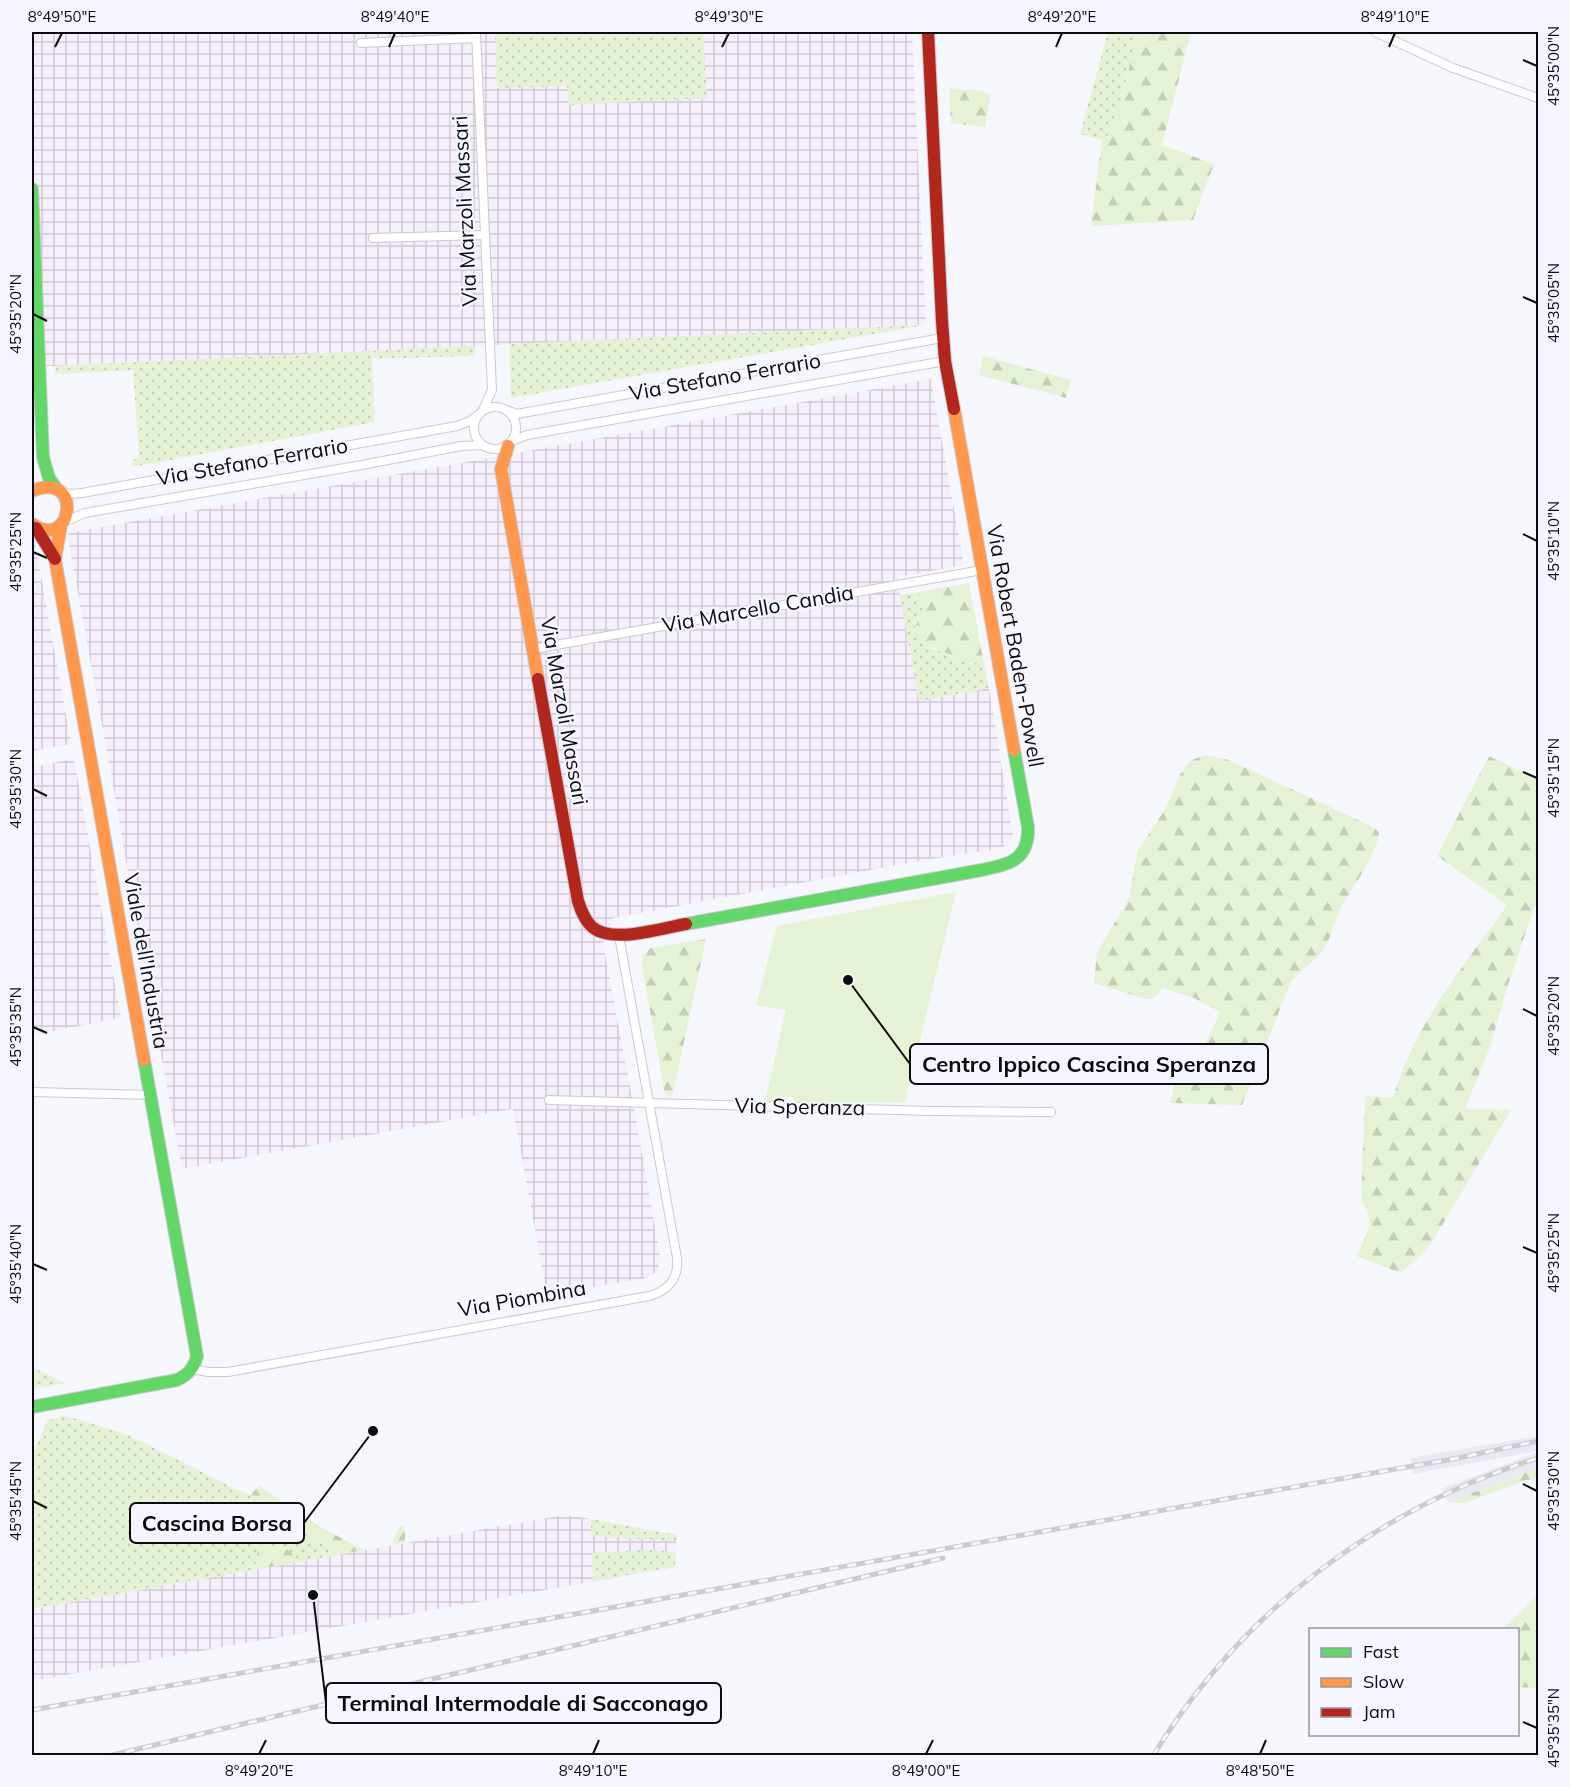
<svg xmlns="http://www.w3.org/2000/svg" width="1570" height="1787" font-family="Mulish,sans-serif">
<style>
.built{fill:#e8e9f3}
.industrial{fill:url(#industrial-grid)}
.grass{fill:url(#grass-dots)}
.forest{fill:url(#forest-firs)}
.green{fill:#e6f2d5}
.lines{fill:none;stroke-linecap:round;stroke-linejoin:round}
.street-casing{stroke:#cacace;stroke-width:10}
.fast-casing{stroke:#cacace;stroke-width:14}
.slow-casing{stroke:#cacace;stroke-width:14}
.jam-casing{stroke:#cacace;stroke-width:14}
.street{stroke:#fefeff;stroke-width:8}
.fast{stroke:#63d668;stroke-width:12}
.slow{stroke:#ff974d;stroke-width:12}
.jam{stroke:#b3261e;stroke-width:12}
.rail-casing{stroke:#ccc;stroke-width:5}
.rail{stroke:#f4f5fe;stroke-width:3;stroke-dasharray:9;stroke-linecap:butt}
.ticks{fill:none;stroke:#0c0c0e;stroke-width:2}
.labels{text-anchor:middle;stroke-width:4.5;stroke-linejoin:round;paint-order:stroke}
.street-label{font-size:21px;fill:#0c0c0e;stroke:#f4f5fe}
.leader{fill:none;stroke:#0c0c0e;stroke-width:2}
.callout-dot{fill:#0c0c0e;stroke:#f4f5fe;stroke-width:2}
.callout{fill:#f4f5fe;stroke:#0c0c0e;stroke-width:2}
.callout-label{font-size:22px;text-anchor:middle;font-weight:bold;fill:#0c0c0e}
.neatline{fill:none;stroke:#0c0c0e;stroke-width:2}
.ticks-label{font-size:15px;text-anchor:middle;fill:#0c0c0e}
</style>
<defs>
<pattern id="industrial-grid" width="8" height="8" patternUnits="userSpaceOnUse" patternTransform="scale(1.5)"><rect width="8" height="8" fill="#f5eefb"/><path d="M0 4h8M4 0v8" fill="none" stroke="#d1cbd6"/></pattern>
<pattern id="grass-dots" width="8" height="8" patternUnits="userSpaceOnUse" patternTransform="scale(1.5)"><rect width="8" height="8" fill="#e6f2d5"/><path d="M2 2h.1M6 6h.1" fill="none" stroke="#c4ceb6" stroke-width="1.8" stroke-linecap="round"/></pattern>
<pattern id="forest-firs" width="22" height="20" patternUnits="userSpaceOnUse" patternTransform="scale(1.5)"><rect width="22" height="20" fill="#e6f2d5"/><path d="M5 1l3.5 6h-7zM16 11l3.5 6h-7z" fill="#c4ceb6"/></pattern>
</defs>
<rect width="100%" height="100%" fill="#f6f7fc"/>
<path class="built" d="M1538 1436V1451L1413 1474 1411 1458Z
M1538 1452V1468L1448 1502 1441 1489Z"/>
<path class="industrial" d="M32 32H912L926 325 32 367Z
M931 379 964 565 897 577 919 701 989 688 1013 836 1008 845 997 849 925 860 613 918 603 943 636 1119 660 1256 658 1271 646 1278 547 1295 513 1109 182 1169 126 862 112 779 68 538V533Z
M32 540 35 542 71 744 32 751Z
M74 759 121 1018 32 1035V767Z
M564 1515 574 1516 677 1535 675 1567 32 1681V1609Z"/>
<path class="grass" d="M495 32H703L707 98 569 105 567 86 497 88Z
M1108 32H1138L1115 124 1110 134 1102 140 1080 134Z
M926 325 511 398 509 344Z
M475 346V356L372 359 375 422 132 467V460L139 458 133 370 56 374 55 366Z
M919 592V596C928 608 920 619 913 630L929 648 952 655 965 663 973 664 983 659 989 688 919 701 900 595Z
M32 1367 64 1383 32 1389Z
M63 1416 70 1417 126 1434 187 1464 239 1491 251 1495 250 1502 253 1506 286 1522 298 1532 324 1545 337 1555 32 1609V1455L48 1420Z
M591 1519 677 1535 676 1541 591 1536Z
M647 1550 663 1551 676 1553 675 1567 593 1581 592 1553Z"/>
<path class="forest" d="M1138 32H1191L1162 145 1214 164 1193 220 1091 226 1102 140 1110 134 1115 124Z
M949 88 983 91 990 96 985 127 951 123Z
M983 356 1071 380 1066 398 979 375Z
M969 583 983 659 973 664 965 663 952 655 921 644 913 635C914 620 931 611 919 596V592Z
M1205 755 1229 760 1375 828 1379 833C1374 862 1351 887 1339 912 1334 924 1331 936 1325 947 1316 962 1299 970 1290 984L1242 1105 1170 1103 1175 1080 1197 1061 1220 1012 1194 998 1163 988 1153 999H1145L1094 983 1097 952 1125 906 1130 893 1138 850 1166 808 1179 776 1187 765 1192 760Z
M1489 756 1537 779 1538 775V896L1507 988 1490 1047 1465 1109 1511 1110 1429 1247 1401 1273 1356 1256C1364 1239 1379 1218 1361 1202L1365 1096 1393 1098C1414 1025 1464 966 1507 905L1437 856Z
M706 939 673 1093 671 1096 665 1094 642 966 643 955 651 948Z
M1538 1468V1479L1527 1480 1465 1503 1448 1502Z
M259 1486 317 1525 364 1550 337 1555 324 1545 298 1532 286 1522 253 1506C247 1497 253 1492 259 1486Z
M401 1526 404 1527C406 1532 406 1539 403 1543L392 1545 394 1537Z
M265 1543C277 1548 288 1546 296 1557L295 1563 257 1569 255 1567 259 1545Z
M1538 1595V1688L1518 1687V1630L1503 1629Z"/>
<path class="green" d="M956 892 905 1102H795L792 1097H783L778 1102 765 1101 786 1010 756 1005 777 926Z"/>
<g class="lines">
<defs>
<path id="street" d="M476 32 492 390 483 410
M1375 32 1453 68 1538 98
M361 43 476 38
M373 238 485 235
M474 428a21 21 0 1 1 42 0a21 21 0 1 1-42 0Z
M509 411 517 414 528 412 942 338
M512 441 527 435 945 361
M60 490 69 494 82 493 457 426 470 421 478 415
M64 522 85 513 362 465 461 446 482 445
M533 649 982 570
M32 1092 151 1095
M549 1100 931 1111 1051 1112
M192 1369 208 1372H228L649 1296C668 1291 679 1278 677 1258L619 936"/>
<path id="fast" d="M32 189 43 457 49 478 56 488
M686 924 982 870C1010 864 1029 860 1028 827L1014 750
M32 1407 177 1380C188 1375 194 1368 197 1356L144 1060"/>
<path id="slow" d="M954 409 1014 750
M508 446 501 469 538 679
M32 491C84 469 73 553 32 524
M61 525 55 559 144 1060"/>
<path id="jam" d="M928 32 942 321 945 361 954 409
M36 528 55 559
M538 679 578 901C581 910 584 919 591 926 611 945 661 928 686 924"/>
</defs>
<use href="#street" class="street-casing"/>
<use href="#fast" class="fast-casing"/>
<use href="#slow" class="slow-casing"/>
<use href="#jam" class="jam-casing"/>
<use href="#street" class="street"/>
<use href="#fast" class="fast"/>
<use href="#slow" class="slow"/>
<use href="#jam" class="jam"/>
<defs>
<path id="rail" d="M32 1710 1458 1458 1538 1441
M108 1756 943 1558
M1153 1756C1242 1610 1377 1509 1538 1458"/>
</defs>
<use href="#rail" class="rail-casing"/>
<use href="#rail" class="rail"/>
</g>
<path class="ticks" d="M55 47 62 33M389 47 395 33M722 47 729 33M1056 47 1062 33M1389 47 1395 33M1523 60 1537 66M1523 297 1537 303M33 314 47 321M1523 534 1537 541M33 552 47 558M1523 772 1537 778M33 789 47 796M1523 1009 1537 1016M33 1027 47 1033M1523 1247 1537 1253M33 1264 47 1270M1523 1484 1537 1491M33 1501 47 1508M1523 1722 1537 1728M259 1754 266 1740M593 1754 599 1740M926 1754 933 1740M1260 1754 1266 1740"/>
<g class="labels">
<g class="street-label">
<text transform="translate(465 211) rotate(-93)" y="7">Via Marzoli Massari</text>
<text transform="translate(725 377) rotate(-10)" y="7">Via Stefano Ferrario</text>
<text transform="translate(252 462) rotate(-10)" y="7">Via Stefano Ferrario</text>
<text transform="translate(758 609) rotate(-10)" y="7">Via Marcello Candia</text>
<text transform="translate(1015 646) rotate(80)" y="7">Via Robert Baden-Powell</text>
<text transform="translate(564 711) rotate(80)" y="7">Via Marzoli Massari</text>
<text transform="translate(146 961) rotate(80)" y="7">Viale dell'Industria</text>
<text transform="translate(800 1107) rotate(1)" y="7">Via Speranza</text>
<text transform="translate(522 1299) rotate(-10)" y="7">Via Piombina</text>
</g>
</g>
<path class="leader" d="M848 980L910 1064M373 1431L304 1523M313 1595L326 1703"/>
<g class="callout-dot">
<circle cx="848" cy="980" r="6"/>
<circle cx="373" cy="1431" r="6"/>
<circle cx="313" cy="1595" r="6"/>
</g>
<g class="callout">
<rect x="910" y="1044" width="358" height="40" rx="6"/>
<rect x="130" y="1503" width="174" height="40" rx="6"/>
<rect x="326" y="1683" width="395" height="40" rx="6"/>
</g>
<g class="callout-label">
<text x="1089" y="1072">Centro Ippico Cascina Speranza</text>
<text x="217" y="1531">Cascina Borsa</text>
<text x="523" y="1711">Terminal Intermodale di Sacconago</text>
</g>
<rect width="1570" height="1787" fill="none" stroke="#f4f5fe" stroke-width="66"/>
<rect x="1309" y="1628" width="210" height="108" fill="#f4f5fe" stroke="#97989e" stroke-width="1.5"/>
<rect x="1321" y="1648" width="30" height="9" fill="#63d668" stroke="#97989e" stroke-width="1.5"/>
<text x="1363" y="1658" font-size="18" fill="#0c0c0e">Fast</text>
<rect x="1321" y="1678" width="30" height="9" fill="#ff974d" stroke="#97989e" stroke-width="1.5"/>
<text x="1363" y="1688" font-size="18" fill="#0c0c0e">Slow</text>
<rect x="1321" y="1708" width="30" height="9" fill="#b3261e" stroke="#97989e" stroke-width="1.5"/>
<text x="1363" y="1718" font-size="18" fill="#0c0c0e">Jam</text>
<rect x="33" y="33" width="1504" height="1721" class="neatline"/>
<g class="ticks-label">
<text x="62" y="22">8°49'50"E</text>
<text x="395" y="22">8°49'40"E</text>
<text x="729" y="22">8°49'30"E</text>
<text x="1062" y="22">8°49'20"E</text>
<text x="1395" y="22">8°49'10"E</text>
<text transform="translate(1554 66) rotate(-90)" y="5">45°35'00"N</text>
<text transform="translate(1554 303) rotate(-90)" y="5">45°35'05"N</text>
<text transform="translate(16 314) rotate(-90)" y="5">45°35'20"N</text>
<text transform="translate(1554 541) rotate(-90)" y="5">45°35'10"N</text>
<text transform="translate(16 552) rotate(-90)" y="5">45°35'25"N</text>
<text transform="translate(1554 778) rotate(-90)" y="5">45°35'15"N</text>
<text transform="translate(16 789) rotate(-90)" y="5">45°35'30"N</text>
<text transform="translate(1554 1016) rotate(-90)" y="5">45°35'20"N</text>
<text transform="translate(16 1027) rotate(-90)" y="5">45°35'35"N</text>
<text transform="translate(1554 1253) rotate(-90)" y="5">45°35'25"N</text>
<text transform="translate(16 1264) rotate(-90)" y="5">45°35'40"N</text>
<text transform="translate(1554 1491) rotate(-90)" y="5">45°35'30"N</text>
<text transform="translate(16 1501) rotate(-90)" y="5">45°35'45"N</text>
<text transform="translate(1554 1728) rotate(-90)" y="5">45°35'35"N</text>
<text x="259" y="1776">8°49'20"E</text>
<text x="593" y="1776">8°49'10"E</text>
<text x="926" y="1776">8°49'00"E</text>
<text x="1260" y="1776">8°48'50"E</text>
</g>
</svg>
